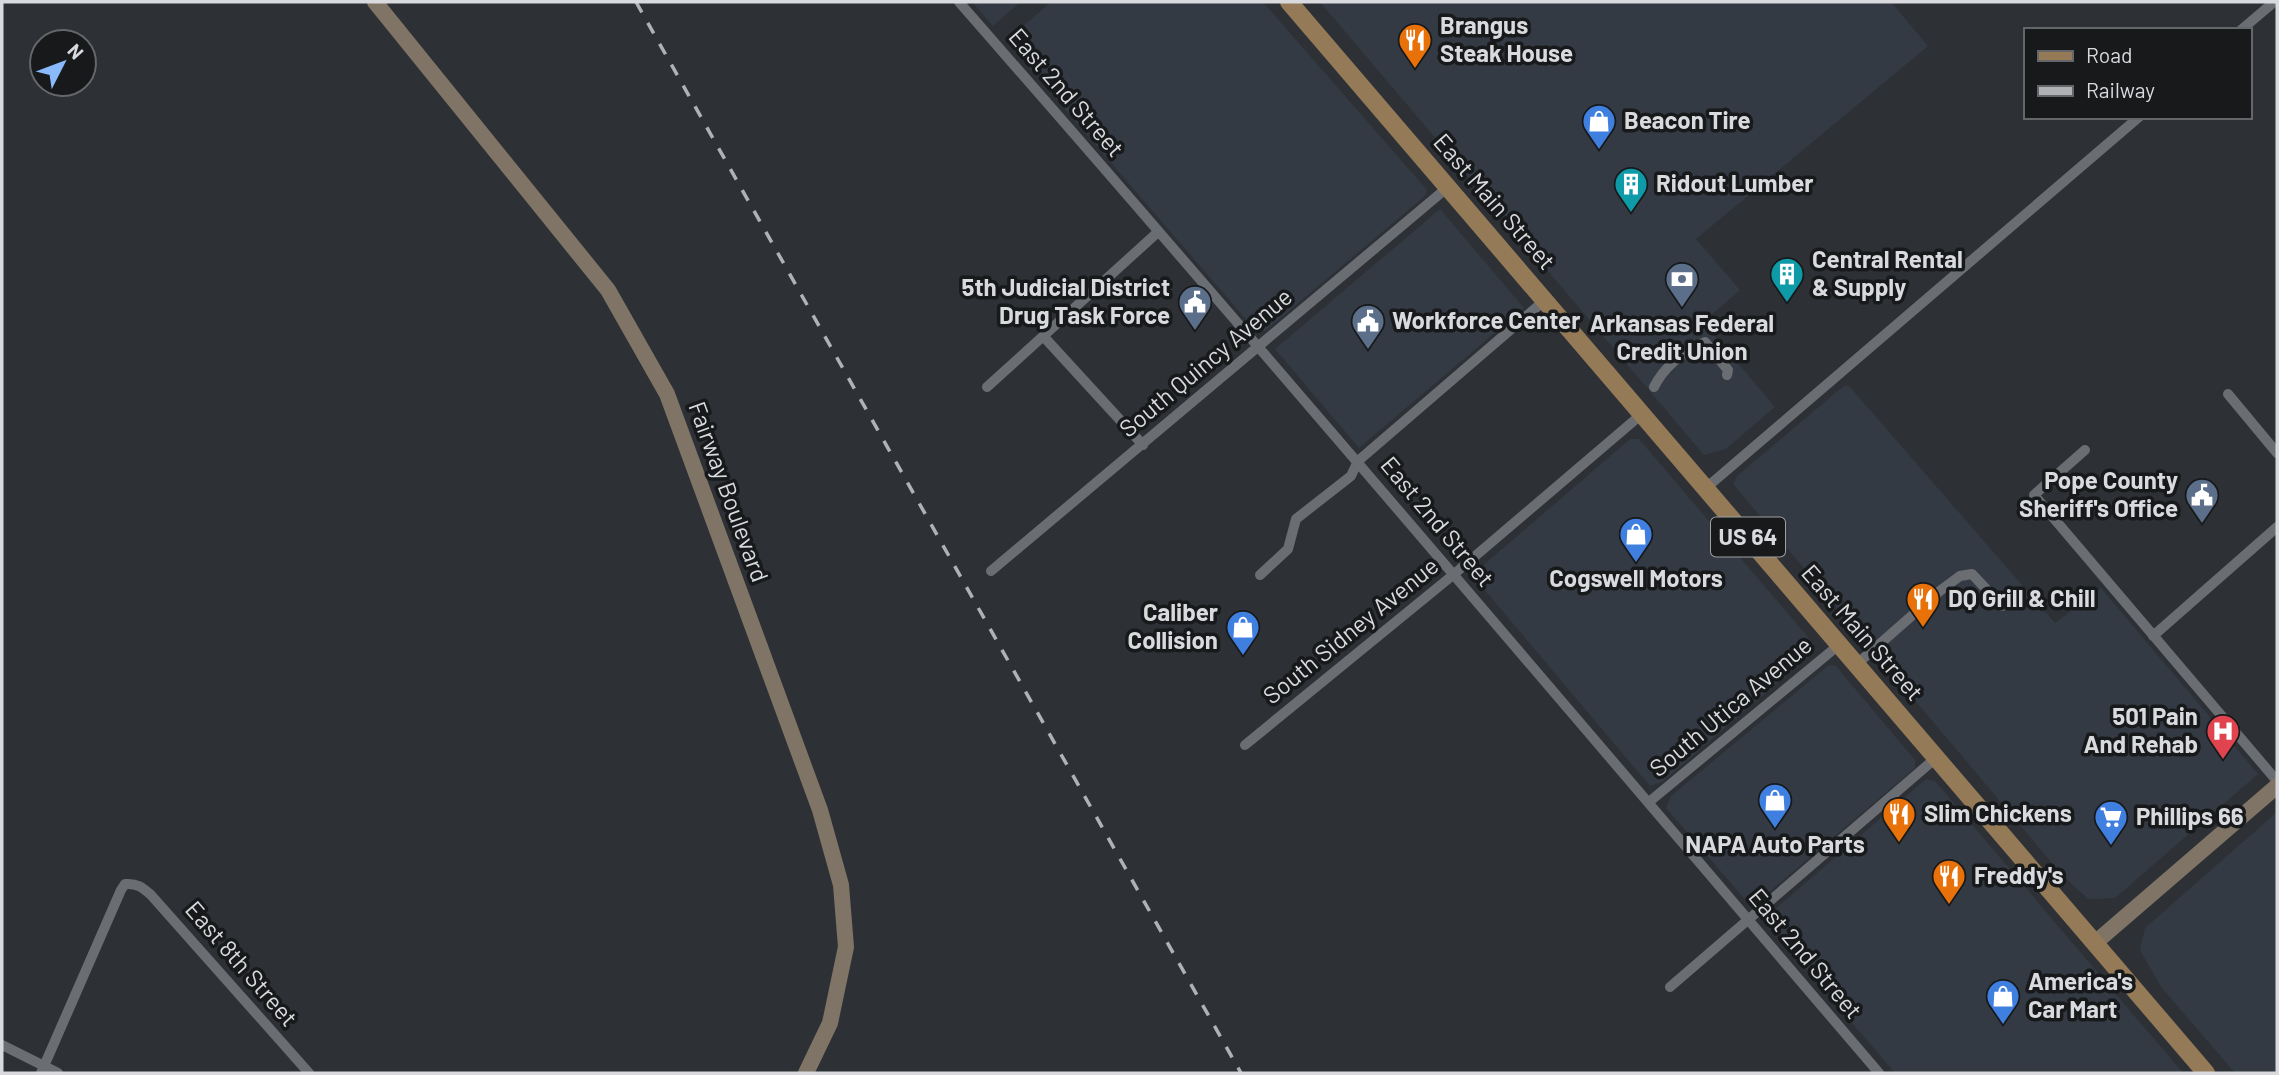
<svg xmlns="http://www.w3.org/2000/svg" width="2279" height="1075" font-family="Barlow,sans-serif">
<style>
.built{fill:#333a43}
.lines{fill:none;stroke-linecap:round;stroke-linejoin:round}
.street{stroke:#6a6e73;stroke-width:10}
.secondary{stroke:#7f7466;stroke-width:16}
.primary{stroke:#957a58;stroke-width:18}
.rail{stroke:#afb1b5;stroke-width:3.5;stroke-dasharray:12 12;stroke-linecap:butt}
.labels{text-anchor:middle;stroke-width:7;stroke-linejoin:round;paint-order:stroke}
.shield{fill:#17191b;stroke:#9ea0a3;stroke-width:2}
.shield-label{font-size:23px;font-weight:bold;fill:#d8dadd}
.poi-label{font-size:24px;font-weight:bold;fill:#d8dadd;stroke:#17191b;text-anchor:start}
.street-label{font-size:24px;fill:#d8dadd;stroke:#17191b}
</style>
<rect width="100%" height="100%" fill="#2d3135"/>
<path class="built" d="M972 2H1020L993 26Z
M1051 2H1263L1427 190 1425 196 1265 331H1256L1006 41Z
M1320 2H1891L1928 46 1696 239 1740 290 1703 322 1775 407 1726 449 1704 455Z
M1440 209 1524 308 1359 448 1275 349Z
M1845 385 1850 387 2055 623 2101 588 2258 774 2115 898 2088 899 2062 875 1733 484 1738 475Z
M1630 439H1639L1814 644 1809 656 1662 782 1650 786 1472 575Z
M1829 665 1836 666 1915 760V768L1755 904H1749L1666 808 1671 796Z
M1926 779 1935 781 2183 1073H1895L1766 922 1768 915Z
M2277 812V1073H2235L2161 987 2140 950 2145 928Z"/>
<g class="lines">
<path class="street" d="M959 2C1269 356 1573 715 1879 1073
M2241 30 2274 2
M1044 337 1143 445
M987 387 1158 232
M1654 387C1665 365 1683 352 1705 342L1728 370 1727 375
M2228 394 2277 453
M2085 450 2034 495 2277 781
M1706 488 2139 117
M991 571 1448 187
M1260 575 1288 549 1296 519 1351 476 1358 461 1545 300
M2153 636 2277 527
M1857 664 1941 590 1960 576 1972 574 2002 606
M1245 745 1453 575 1643 413
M1649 802 1840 644
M1670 987 1937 757
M2 1045 58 1073
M41 1073 121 890 125 884C138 883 143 888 151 895L309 1073"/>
<path class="secondary" d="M375 2 608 290 667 394 820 810 841 885 846 947 830 1023 806 1073
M2096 942 2277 786"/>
<path class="primary" d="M1289 2 2206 1073"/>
<path class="rail" d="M636 2 1241 1073"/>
</g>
<defs>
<symbol id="restaurant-pin" viewBox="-11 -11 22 30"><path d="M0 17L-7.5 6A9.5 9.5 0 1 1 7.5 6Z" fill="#e8710a" stroke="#17191b"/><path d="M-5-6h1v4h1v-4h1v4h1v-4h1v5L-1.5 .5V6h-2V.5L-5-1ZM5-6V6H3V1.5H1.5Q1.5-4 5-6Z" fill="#fff"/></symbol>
<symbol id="shop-pin" viewBox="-11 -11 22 30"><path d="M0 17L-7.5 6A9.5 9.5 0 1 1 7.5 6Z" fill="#3f7fe0" stroke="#17191b"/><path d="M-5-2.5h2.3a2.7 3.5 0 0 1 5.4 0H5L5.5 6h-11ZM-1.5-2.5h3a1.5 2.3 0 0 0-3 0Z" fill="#fff"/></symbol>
<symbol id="building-pin" viewBox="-11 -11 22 30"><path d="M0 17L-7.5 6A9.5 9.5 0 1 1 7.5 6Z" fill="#0f9aa8" stroke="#17191b"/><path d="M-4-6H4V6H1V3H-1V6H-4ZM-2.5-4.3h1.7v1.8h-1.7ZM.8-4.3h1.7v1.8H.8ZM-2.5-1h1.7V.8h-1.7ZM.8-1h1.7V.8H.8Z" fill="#fff"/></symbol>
<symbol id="bank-pin" viewBox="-11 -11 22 30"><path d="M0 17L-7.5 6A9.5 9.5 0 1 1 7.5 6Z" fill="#5c6f8a" stroke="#17191b"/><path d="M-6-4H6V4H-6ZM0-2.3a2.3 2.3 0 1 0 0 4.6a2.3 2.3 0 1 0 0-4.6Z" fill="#fff"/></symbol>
<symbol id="civic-pin" viewBox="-11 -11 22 30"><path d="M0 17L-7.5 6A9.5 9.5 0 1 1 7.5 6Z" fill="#5c6f8a" stroke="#17191b"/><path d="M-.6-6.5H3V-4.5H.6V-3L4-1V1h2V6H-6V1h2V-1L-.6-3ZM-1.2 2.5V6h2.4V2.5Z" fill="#fff"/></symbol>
<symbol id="hospital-pin" viewBox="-11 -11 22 30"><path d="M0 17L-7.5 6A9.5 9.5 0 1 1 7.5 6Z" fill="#e0444e" stroke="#17191b"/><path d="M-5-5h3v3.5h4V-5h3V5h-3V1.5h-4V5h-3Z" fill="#fff"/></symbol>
<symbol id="supermarket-pin" viewBox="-11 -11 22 30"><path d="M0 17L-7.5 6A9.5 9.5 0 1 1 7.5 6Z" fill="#3f7fe0" stroke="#17191b"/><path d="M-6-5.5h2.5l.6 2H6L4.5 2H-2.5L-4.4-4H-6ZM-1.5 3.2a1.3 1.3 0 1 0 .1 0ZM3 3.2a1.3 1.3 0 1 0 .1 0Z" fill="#fff"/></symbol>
</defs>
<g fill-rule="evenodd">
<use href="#restaurant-pin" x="1396" y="21" width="38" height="52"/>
<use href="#shop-pin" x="1580" y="102" width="38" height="52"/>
<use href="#building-pin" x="1612" y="165" width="38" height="52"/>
<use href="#building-pin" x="1768" y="255" width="38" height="52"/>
<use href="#bank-pin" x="1663" y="260" width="38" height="52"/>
<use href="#civic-pin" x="1176" y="283" width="38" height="52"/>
<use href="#civic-pin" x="1349" y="302" width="38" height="52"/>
<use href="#civic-pin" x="2183" y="476" width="38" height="52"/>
<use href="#shop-pin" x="1617" y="515" width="38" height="52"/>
<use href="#restaurant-pin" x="1904" y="580" width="38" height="52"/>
<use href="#shop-pin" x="1224" y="608" width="38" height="52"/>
<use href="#hospital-pin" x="2204" y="712" width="38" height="52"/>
<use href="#shop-pin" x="1756" y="781" width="38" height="52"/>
<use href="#restaurant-pin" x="1880" y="795" width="38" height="52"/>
<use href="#supermarket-pin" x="2092" y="798" width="38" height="52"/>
<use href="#restaurant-pin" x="1930" y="857" width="38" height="52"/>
<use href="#shop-pin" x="1984" y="977" width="38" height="52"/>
</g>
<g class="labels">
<rect class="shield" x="1711" y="517.5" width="74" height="39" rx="5"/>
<g class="shield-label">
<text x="1748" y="545">US 64</text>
</g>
<g class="poi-label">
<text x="1440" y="34">Brangus<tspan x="1440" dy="28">Steak House</tspan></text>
<text x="1624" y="129">Beacon Tire</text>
<text x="1656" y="192">Ridout Lumber</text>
<text x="1812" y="268">Central Rental<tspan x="1812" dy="28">&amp; Supply</tspan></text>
<text x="1170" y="296" text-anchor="end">5th Judicial District<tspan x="1170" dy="28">Drug Task Force</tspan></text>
<text x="1392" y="329">Workforce Center</text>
<text x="1682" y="332" text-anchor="middle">Arkansas Federal<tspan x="1682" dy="28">Credit Union</tspan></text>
<text x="2178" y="489" text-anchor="end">Pope County<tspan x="2178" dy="28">Sheriff's Office</tspan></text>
<text x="1636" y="587" text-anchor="middle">Cogswell Motors</text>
<text x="1948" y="607">DQ Grill &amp; Chill</text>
<text x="1218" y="621" text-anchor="end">Caliber<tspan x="1218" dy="28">Collision</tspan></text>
<text x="2198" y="725" text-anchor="end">501 Pain<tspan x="2198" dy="28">And Rehab</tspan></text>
<text x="1924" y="822">Slim Chickens</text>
<text x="2136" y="825">Phillips 66</text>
<text x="1775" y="853" text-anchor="middle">NAPA Auto Parts</text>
<text x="1974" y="884">Freddy's</text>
<text x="2028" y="990">America's<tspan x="2028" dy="28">Car Mart</tspan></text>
</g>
<g class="street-label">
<text transform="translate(1066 93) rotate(49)" y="8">East 2nd Street</text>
<text transform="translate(1494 202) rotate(49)" y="8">East Main Street</text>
<text transform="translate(1206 363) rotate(-40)" y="8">South Quincy Avenue</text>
<text transform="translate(728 492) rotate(70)" y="8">Fairway Boulevard</text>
<text transform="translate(1437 522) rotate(50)" y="8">East 2nd Street</text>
<text transform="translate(1351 631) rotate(-39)" y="8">South Sidney Avenue</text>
<text transform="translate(1862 633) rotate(49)" y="8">East Main Street</text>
<text transform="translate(1731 707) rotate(-40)" y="8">South Utica Avenue</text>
<text transform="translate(1805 954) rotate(50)" y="8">East 2nd Street</text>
<text transform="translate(241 964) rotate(49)" y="8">East 8th Street</text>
</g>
</g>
<rect width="2279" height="1075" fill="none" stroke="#d8dadd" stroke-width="7"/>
<rect x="2024" y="28" width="228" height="91" fill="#17191b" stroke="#646669" stroke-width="2"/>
<rect x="2038" y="51" width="35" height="10" fill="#957a58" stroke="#646669" stroke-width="2"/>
<text x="2086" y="63" font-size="21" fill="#d8dadd">Road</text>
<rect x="2038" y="86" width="35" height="10" fill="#afb1b5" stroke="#646669" stroke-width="2"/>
<text x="2086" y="98" font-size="21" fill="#d8dadd">Railway</text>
<g transform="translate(63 63) rotate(48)"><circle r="33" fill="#17191b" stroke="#646669" stroke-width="2"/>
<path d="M0-5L12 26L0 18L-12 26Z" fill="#88bafc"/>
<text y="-10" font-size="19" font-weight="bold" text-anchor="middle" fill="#d8dadd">N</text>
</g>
</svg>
